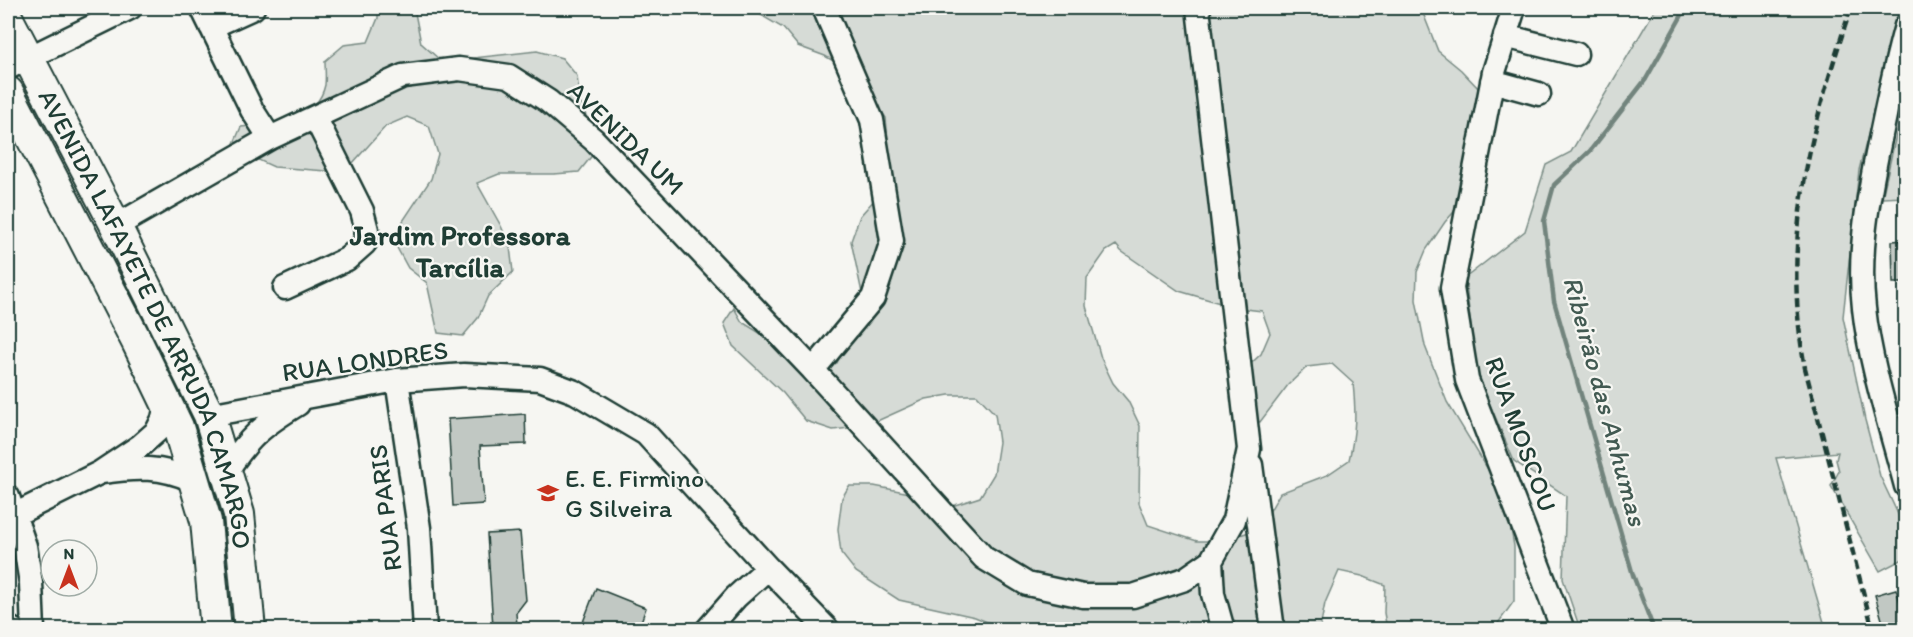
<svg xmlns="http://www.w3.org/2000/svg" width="1913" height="637" font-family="Itim,sans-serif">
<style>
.green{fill:#d6dbd6;stroke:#7a8c85;stroke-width:1.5;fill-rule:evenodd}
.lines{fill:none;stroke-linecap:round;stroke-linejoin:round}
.stream{stroke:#72847d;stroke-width:4.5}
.building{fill:#c1c8c3;stroke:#1f3d34;stroke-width:1.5}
.minor-casing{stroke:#1f3d34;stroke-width:27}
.major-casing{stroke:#1f3d34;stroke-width:34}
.minor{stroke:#f6f6f2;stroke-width:22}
.major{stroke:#f6f6f2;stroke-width:30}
.rail{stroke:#1f3d34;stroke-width:4.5;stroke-dasharray:9 4.5;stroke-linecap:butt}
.labels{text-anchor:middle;stroke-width:4.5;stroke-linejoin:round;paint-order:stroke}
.street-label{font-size:26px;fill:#1f3d34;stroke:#f6f6f2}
.poi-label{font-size:26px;fill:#1f3d34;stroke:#f6f6f2;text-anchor:start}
.water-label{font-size:27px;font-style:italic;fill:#425a52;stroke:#f6f6f2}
.quarter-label{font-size:28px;font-weight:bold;fill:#1f3d34;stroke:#f6f6f2}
</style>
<rect width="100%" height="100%" fill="#f6f6f2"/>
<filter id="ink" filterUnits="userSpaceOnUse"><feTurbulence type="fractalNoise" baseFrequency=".0167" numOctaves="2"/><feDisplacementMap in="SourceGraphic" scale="12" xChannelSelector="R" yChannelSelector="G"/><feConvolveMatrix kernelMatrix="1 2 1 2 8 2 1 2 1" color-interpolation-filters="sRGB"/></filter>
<g filter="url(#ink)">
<path class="green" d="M378 8H414L421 43 439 59H464L537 51 562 58 577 76 580 101 589 123 594 153 579 172 554 174H499L477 183 501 226 510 247 513 272 488 296 478 318 463 336 438 333 427 283 408 268 396 246 403 221 431 179 438 154 429 126 407 117 386 126 351 165 327 171 274 167 232 148 241 127C272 124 317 122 325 85 326 77 325 68 325 61L344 45 368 42 378 18Z
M749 8H1421L1438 51 1461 70 1479 89 1488 112 1469 195 1445 222 1426 250 1417 272 1416 300 1425 346 1447 402 1492 476 1510 523 1514 546V601L1494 629H1387L1384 613 1385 585 1362 576 1339 571 1325 603 1320 629H1004L975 617 899 600 856 572 841 553 838 529 842 498 849 486H874L925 496 952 506 980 497 994 474 999 442 995 414 977 395H949L926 399 866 426 833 430 806 421 783 393 733 346 724 323 734 308 742 322 763 335 812 357 837 363 856 324 862 293 851 241 860 216 876 198 889 152 886 118 868 90 847 69 825 56 798 46 783 28ZM1116 245 1121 251 1179 291 1237 308 1262 311 1270 333 1261 354 1242 372 1233 394V418L1260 422 1288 385 1307 367 1332 364 1353 383C1356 413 1356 431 1349 460L1327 475 1280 493 1268 514 1249 532 1222 541H1197L1148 525 1139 503 1140 426 1128 401 1113 383 1101 358 1086 306 1087 278 1106 251Z
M1656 8H1901L1859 170 1843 317 1865 420 1880 476 1905 529V558L1880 571 1831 486 1839 471 1836 460 1838 452 1776 458 1826 629H1580L1563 579 1566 496 1514 461 1477 374 1465 278 1525 231 1546 165 1571 152Z
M1905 95V197L1882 198Z"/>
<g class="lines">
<path class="stream" d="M1654 630 1633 575 1554 301 1544 221 1554 185 1590 151 1646 79 1686 8"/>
</g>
<path class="building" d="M1906 240V283H1893L1892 241Z
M525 414 526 444 480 446 484 504 453 506 448 419Z
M520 532 526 600 516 613 517 626 493 627 487 534Z
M596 588 646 608 638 630H580Z
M1896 589 1906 622V630H1885L1875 595Z"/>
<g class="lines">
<defs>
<path id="minor" d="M202 8 252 110 270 138
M1514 8 1494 72 1452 288 1467 380 1563 630
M1906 26C1894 68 1886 111 1877 154 1867 205 1858 256 1864 308 1870 365 1891 429 1906 486
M211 27 253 8
M1505 36 1576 54
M8 68 130 8
M1492 81 1539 94
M116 226 270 138 403 76 459 69 509 76 548 101 594 140 813 370 984 558 1027 584 1083 596H1133L1185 579 1211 561 1234 520 1249 449 1198 8
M285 288 347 259 365 243 367 230 362 211 315 117
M813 370 873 298 892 241 872 120 824 8
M397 380 419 528 425 630
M209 415 397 380 464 375 540 379 575 392 646 434 768 568 828 630
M1251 465 1273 630
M103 472C135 467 162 466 192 480
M226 472C249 437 262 426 298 404
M8 497 25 546 31 583 33 630
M8 518 101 472 140 446 157 431 163 419 167 401
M1211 561 1213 594 1223 630
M8 627 13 630
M707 630 736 597 768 568"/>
<g id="major">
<path id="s1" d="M8 19 116 226 209 415 239 514 250 630"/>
<path d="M8 92 137 342 178 427 206 521 216 630"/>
</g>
</defs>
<use href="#minor" class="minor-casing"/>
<use href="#major" class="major-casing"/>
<use href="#minor" class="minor"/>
<use href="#major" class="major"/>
<path class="rail" d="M1851 8C1810 130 1781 238 1805 368L1873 630"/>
</g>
</g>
<defs>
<symbol id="school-bare" viewBox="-9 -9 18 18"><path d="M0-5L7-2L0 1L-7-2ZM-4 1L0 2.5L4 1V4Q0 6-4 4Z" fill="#c8321e" stroke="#f6f6f2" stroke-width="2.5" paint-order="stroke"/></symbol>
</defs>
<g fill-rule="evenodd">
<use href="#school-bare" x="533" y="478" width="30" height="30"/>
</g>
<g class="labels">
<g class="street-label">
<text transform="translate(626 138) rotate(44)" y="9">AVENIDA UM</text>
<text dy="9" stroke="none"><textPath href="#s1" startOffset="332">AVENIDA LAFAYETE DE ARRUDA CAMARGO</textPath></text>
<text transform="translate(365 361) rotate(-8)" y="9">RUA LONDRES</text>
<text transform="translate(1521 434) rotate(70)" y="9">RUA MOSCOU</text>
<text transform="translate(385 508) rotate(-97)" y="9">RUA PARIS</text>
</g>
<g class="poi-label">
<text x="565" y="487">E. E. Firmino<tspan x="565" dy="30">G Silveira</tspan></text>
</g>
<g class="water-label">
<text transform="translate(1605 401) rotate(75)" y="9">Ribeirão das Anhumas</text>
</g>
<g class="quarter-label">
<text x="460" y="245">Jardim Professora<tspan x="460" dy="32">Tarcília</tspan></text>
</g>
</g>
<rect width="1913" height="637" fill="none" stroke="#f6f6f2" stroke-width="30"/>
<rect x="15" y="15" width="1883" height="607" fill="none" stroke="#1f3d34" stroke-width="2" filter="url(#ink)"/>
<g transform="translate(69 568)"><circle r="28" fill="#f6f6f2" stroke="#a0aca6" stroke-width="1.5"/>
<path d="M0-4.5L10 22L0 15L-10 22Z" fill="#c8321e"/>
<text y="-9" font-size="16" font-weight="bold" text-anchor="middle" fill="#1f3d34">N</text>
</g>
</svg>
